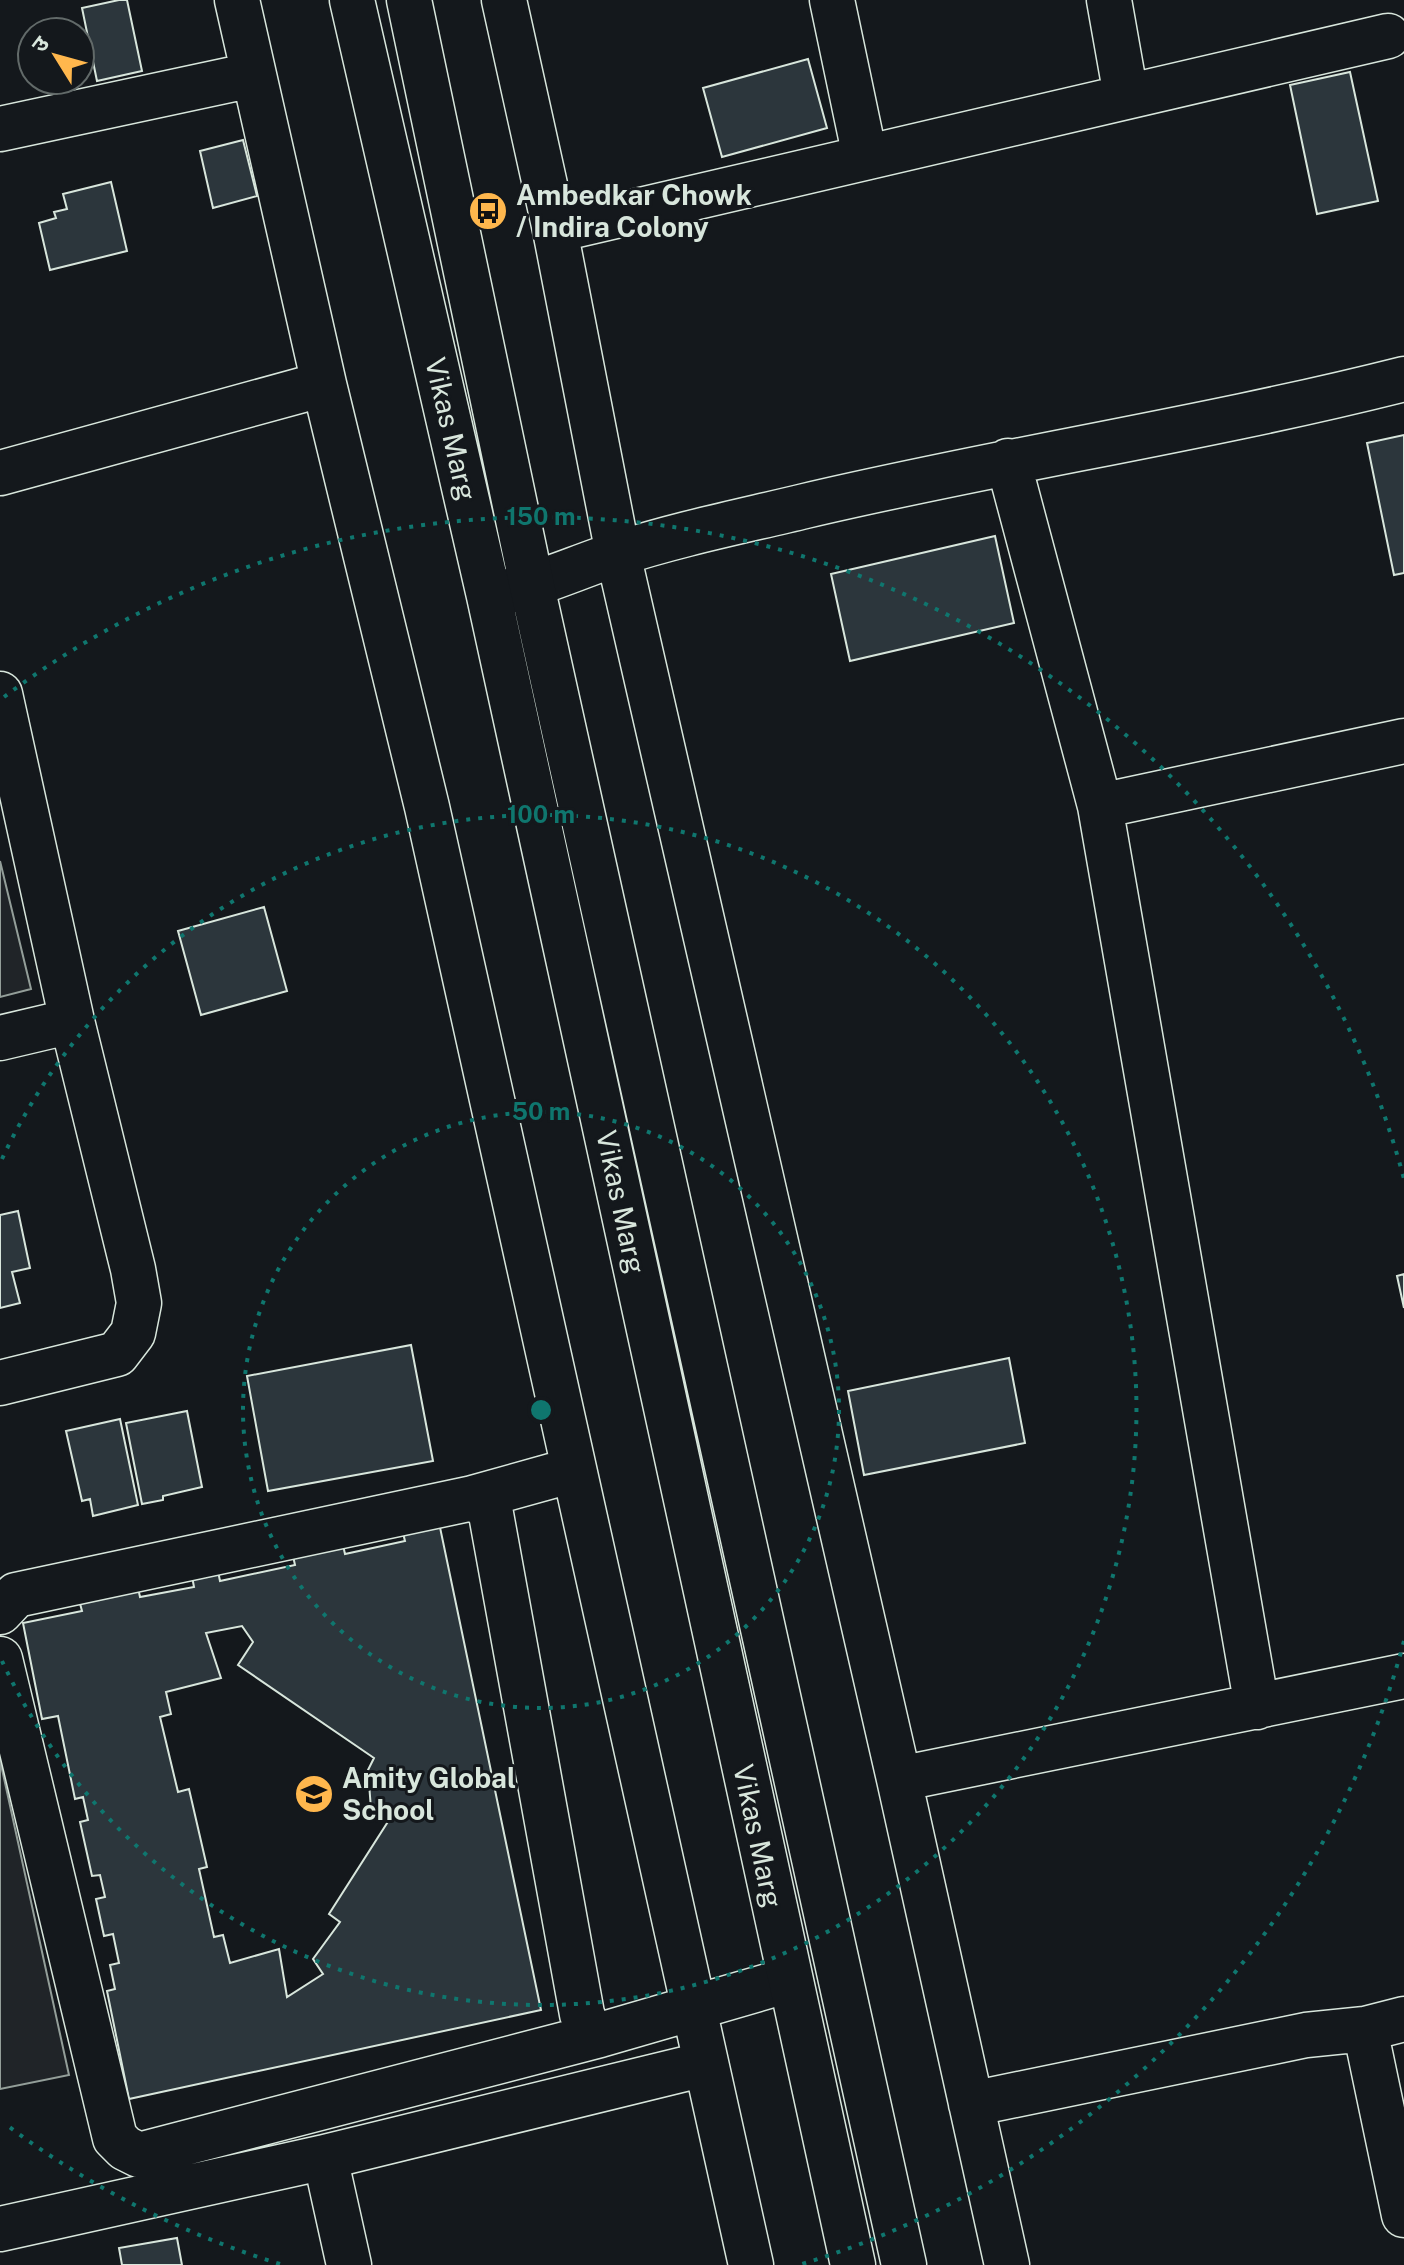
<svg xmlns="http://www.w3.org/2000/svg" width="1404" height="2265" font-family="'Public Sans','Noto Sans Devanagari',sans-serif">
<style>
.green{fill:#202428;stroke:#939e99;stroke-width:2}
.building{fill:#2c363c;stroke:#d8e6dc;stroke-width:2;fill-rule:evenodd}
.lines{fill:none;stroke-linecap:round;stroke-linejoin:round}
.minor-casing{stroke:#d8e6dc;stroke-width:47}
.major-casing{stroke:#d8e6dc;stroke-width:47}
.minor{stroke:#14181c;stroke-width:44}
.major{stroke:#14181c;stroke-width:44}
.ring{fill:none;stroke:#0f766e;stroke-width:4;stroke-dasharray:4 8}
.labels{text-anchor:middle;stroke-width:6;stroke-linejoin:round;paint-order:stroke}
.poi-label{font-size:28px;font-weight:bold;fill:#d8e6dc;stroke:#14181c;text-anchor:start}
.street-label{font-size:28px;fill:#d8e6dc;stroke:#14181c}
.centre{fill:#0f766e;stroke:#14181c;stroke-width:4}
.ring-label{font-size:24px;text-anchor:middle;font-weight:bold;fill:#0f766e;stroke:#14181c;stroke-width:6;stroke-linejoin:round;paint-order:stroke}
</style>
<rect width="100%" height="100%" fill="#14181c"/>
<path class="green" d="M0 861 31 989 0 997Z
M0 1760 69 2075 0 2089Z"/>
<path class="building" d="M119 0H127L142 71 97 81 82 8Z
M808 59 827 128 722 157 703 88Z
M1350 72 1378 201 1317 214 1290 85Z
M243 140 257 196 213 208 200 151Z
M111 182 127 251 50 270 39 223 56 218 54 212 67 209 63 194Z
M1404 435V573L1394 575 1367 443Z
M995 536 1014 623 850 661 831 574Z
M264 907 287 991 201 1015 178 931Z
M18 1211 30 1268 12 1272 20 1303 0 1308V1215Z
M1404 1274V1308L1397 1276Z
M411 1345 433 1461 268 1491 247 1376Z
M1009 1358 1025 1443 864 1475 848 1391Z
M187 1411 202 1487 163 1496V1500L142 1504 126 1423Z
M120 1419 138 1505 93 1516 90 1499 82 1501 66 1431Z
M437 1513 541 2010 129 2099 107 1991 115 1989 110 1965 119 1963 113 1934 104 1936 96 1899 105 1897 100 1875 92 1876 80 1822 88 1820 83 1797 75 1799 58 1716 42 1719 23 1623 82 1611 78 1596 137 1583 140 1597 194 1587 190 1566 216 1561 220 1581 295 1565 291 1547 341 1536 345 1554 405 1541 400 1521ZM242 1626 253 1642 238 1665 374 1758 368 1770 371 1809 389 1820 329 1914 340 1922 313 1959 323 1974 287 1997 279 1949 230 1963 223 1935 214 1937 199 1869 207 1867 189 1789 178 1792 160 1717 171 1714 166 1692 221 1678 206 1633Z
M177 2238 182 2265H122L119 2248Z"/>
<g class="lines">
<defs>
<path id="minor" d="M237 0 324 384 427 807 751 2265
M504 0 555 230 618 554 899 1779 1007 2265
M832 0 865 157
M1109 0 1126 96
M0 129 252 75
M555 230 1388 36
M1008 461 1100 806 1257 1707
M0 473 324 384
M497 594C539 585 577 567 617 554 678 534 743 521 805 506 1004 459 1206 429 1404 379
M0 694 72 1021 133 1269 139 1303 133 1333 117 1354 0 1383
M1100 806 1404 741
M0 1038 72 1021
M473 1498 573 1470
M0 1612 16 1595 473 1498 485 1505 491 1514 582 2014 588 2030 600 2035
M0 1659 115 2138 125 2148 139 2155 600 2035 789 1980
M899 1779 1404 1676
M1365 2029 1404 2215
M971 2104 1306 2035 1365 2029 1404 2019
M325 2157 349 2265
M0 2229 325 2157 705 2064"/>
<path id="major" d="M352 0 489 596 853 2265
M409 0 532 586 904 2265"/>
</defs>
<use href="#minor" class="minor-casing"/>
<use href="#major" class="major-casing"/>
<use href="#minor" class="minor"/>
<use href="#major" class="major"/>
</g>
<g class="ring">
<circle cx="541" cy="1410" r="298"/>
<path d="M2 1159A595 595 0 1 1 2 1661"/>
<path d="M1404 1641A893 893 0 0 1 802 2264M280 2264A893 893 0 0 1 4 2123M4 697A893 893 0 0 1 1404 1179"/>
</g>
<defs>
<symbol id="bus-disc" viewBox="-11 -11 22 22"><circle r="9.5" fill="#ffb74d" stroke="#14181c"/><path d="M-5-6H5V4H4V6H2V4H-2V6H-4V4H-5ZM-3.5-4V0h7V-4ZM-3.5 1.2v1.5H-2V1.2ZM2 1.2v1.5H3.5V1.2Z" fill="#111"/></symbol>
<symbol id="school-disc" viewBox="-11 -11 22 22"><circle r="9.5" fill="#ffb74d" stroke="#14181c"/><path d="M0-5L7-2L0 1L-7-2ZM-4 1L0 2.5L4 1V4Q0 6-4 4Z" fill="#111"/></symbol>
</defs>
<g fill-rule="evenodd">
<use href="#bus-disc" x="466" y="189" width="44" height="44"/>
<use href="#school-disc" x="292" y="1772" width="44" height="44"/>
</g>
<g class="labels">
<g class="poi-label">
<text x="516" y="205">Ambedkar Chowk<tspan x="516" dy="32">/ Indira Colony</tspan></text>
<text x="342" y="1788">Amity Global<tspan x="342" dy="32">School</tspan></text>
</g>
<g class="street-label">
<text transform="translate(451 429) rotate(77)" y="10">Vikas Marg</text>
<text transform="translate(621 1202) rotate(78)" y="10">Vikas Marg</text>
<text transform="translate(758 1836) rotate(78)" y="10">Vikas Marg</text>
</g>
</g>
<circle cx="541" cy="1410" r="12" class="centre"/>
<g class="ring-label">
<text x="541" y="525">150 m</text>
<text x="541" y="823">100 m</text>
<text x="541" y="1120">50 m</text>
</g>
<g transform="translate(56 56) rotate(307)"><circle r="38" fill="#14181c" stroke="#626a69" stroke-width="2"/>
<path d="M0-6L14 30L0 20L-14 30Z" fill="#ffb74d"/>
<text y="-12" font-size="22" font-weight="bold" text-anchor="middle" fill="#d8e6dc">उ</text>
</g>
</svg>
